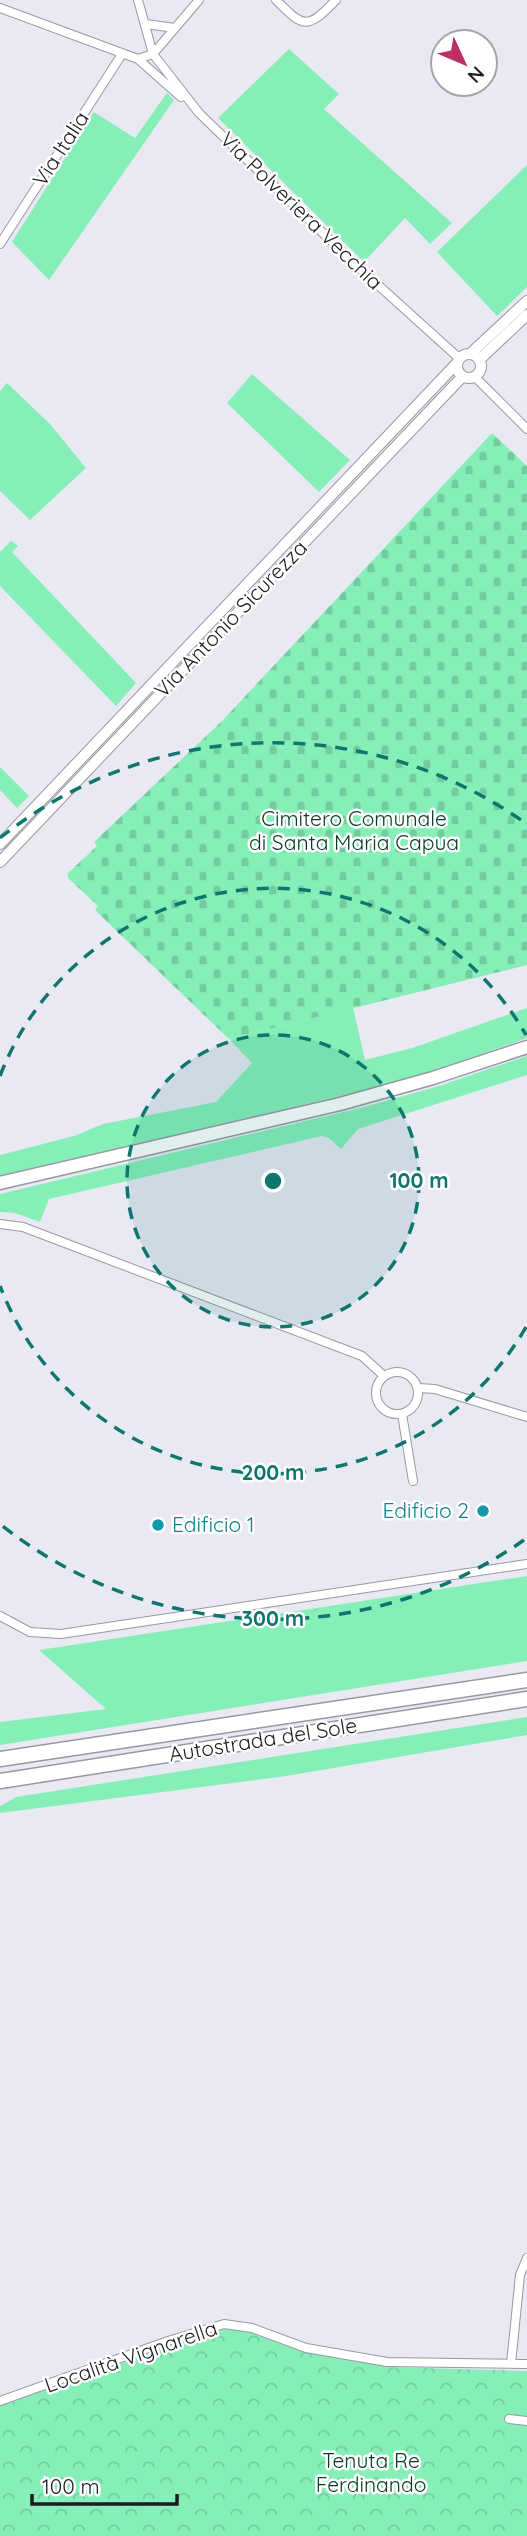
<svg xmlns="http://www.w3.org/2000/svg" width="527" height="2536" font-family="Quicksand,sans-serif">
<style>
.green{fill:#86efb8}
.cemetery{fill:url(#cemetery-stones)}
.park{fill:url(#park-crowns)}
.lines{fill:none;stroke-linecap:round;stroke-linejoin:round}
.minor-casing{stroke:#9898a2;stroke-width:10}
.tertiary-casing{stroke:#9898a2;stroke-width:12}
.trunk-casing{stroke:#9898a2;stroke-width:15}
.motorway-casing{stroke:#9898a2;stroke-width:17}
.minor{stroke:#fff;stroke-width:8}
.tertiary{stroke:#fff;stroke-width:10}
.trunk{stroke:#fff;stroke-width:12}
.motorway{stroke:#fff;stroke-width:14}
.ring{fill:none;stroke:#0f766e;stroke-width:3.5;stroke-dasharray:12 9}
.culture-dot{fill:#0f9aa8;stroke:#fff;stroke-width:2.5}
.labels{text-anchor:middle;stroke-width:5;stroke-linejoin:round;paint-order:stroke}
.street-label{font-size:21px;fill:#1c1c20;stroke:#fff}
.park-label{font-size:21px;fill:#0a3924;stroke:#fff}
.culture-label{font-size:21px;fill:#0d838f;stroke:#fff;text-anchor:end}
.centre{fill:#0f766e;stroke:#fff;stroke-width:3.5}
.ring-label{font-size:21px;text-anchor:middle;font-weight:bold;fill:#0f766e;stroke:#fff;stroke-width:5;stroke-linejoin:round;paint-order:stroke}
</style>
<defs>
<pattern id="cemetery-stones" width="16" height="16" patternUnits="userSpaceOnUse" patternTransform="scale(1.75)"><rect width="16" height="16" fill="#86efb8"/><path d="M2 7V4a2 2 0 0 1 4 0v3zM10 15v-3a2 2 0 0 1 4 0v3z" fill="#73cc9e"/></pattern>
<pattern id="park-crowns" width="20" height="18" patternUnits="userSpaceOnUse" patternTransform="scale(1.75)"><rect width="20" height="18" fill="#86efb8"/><path d="M2 6a3 3 0 1 1 6 0M12 15a3 3 0 1 1 6 0" fill="none" stroke="#73cc9e"/></pattern>
</defs>
<rect width="100%" height="100%" fill="#e9e9f4"/>
<path class="green" d="M289 49 339 94 324 109 452 223 430 244 405 218 364 262 218 118Z
M167 93 174 100 49 280 12 242 94 112 135 138Z
M527 165V287L497 316 437 252Z
M252 374 350 460 319 492 227 403Z
M7 383 49 423 86 468 30 520 0 491V391Z
M11 541 18 546 12 552 136 683 116 706 0 586V552Z
M0 767 29 796 17 808 0 790Z
M353 1008 365 1060 412 1048 527 1008V1038L438 1070 378 1087 0 1177V1155L74 1136 103 1124 216 1102 252 1063 229 1039Z
M527 1056V1075L358 1129 341 1149 329 1138 322 1136 49 1199 40 1222 15 1213 0 1212V1194L368 1106 439 1086Z
M527 1576V1661L0 1745V1722L106 1709 39 1650Z
M527 1717V1735L286 1776 0 1813V1806L16 1797Z"/>
<path class="cemetery" d="M492 433 527 466V965L229 1039 95 910 98 906 68 878V873L97 846 94 842 221 722Z"/>
<path class="park" d="M238 2328 296 2349 386 2367 527 2371V2536H0V2406L216 2330Z"/>
<g class="lines">
<defs>
<path id="minor" d="M138 0 153 54 199 113 357 266 460 359
M276 0C304 28 307 30 336 0
M0 8 138 59 153 54
M146 24 175 28
M153 54 199 0
M138 59 181 97
M0 244 122 54
M474 376 527 429
M0 1224 23 1227 362 1356 384 1376
M376 1393a21 21 0 1 1 42 0a21 21 0 1 1-42 0Z
M418 1388 435 1389 527 1417
M402 1414 413 1481
M0 1616 30 1632 61 1634 527 1564
M511 2364 520 2275 527 2258
M0 2401 168 2341 224 2324 252 2328 306 2348 387 2362 527 2364
M509 2419 527 2421"/>
<path id="tertiary" d="M470 354 527 301
M457 366a12 12 0 1 1 24 0a12 12 0 1 1-24 0Z
M479 360 527 315
M0 844 458 362
M0 862 463 376"/>
<path id="trunk" d="M0 1183 340 1104 433 1078 527 1047"/>
<path id="motorway" d="M0 1759 527 1680
M0 1781 527 1699"/>
</defs>
<use href="#minor" class="minor-casing"/>
<use href="#tertiary" class="tertiary-casing"/>
<use href="#trunk" class="trunk-casing"/>
<use href="#motorway" class="motorway-casing"/>
<use href="#minor" class="minor"/>
<use href="#tertiary" class="tertiary"/>
<use href="#trunk" class="trunk"/>
<use href="#motorway" class="motorway"/>
</g>
<circle cx="273" cy="1181" r="146" fill="#0f766e" fill-opacity=".12"/>
<g class="ring">
<circle cx="273" cy="1181" r="146"/>
<path d="M526 1327A292 292 0 0 1 0 1286M0 1076A292 292 0 0 1 526 1035"/>
<path d="M524 1540A438 438 0 0 1 0 1524M0 838A438 438 0 0 1 524 822"/>
</g>
<g class="culture-dot">
<circle cx="483" cy="1511" r="7"/>
<circle cx="158" cy="1525" r="7"/>
</g>
<g class="labels">
<g class="street-label">
<text transform="translate(61 149) rotate(-57)" y="7">Via Italia</text>
<text transform="translate(301 211) rotate(44)" y="7">Via Polveriera Vecchia</text>
<text transform="translate(231 619) rotate(-46)" y="7">Via Antonio Sicurezza</text>
<text transform="translate(263 1740) rotate(-9)" y="7">Autostrada del Sole</text>
<text transform="translate(131 2357) rotate(-19)" y="7">Località Vignarella</text>
</g>
<g class="park-label">
<text x="354" y="826">Cimitero Comunale<tspan x="354" dy="24">di Santa Maria Capua</tspan></text>
<text x="371" y="2468">Tenuta Re<tspan x="371" dy="24">Ferdinando</tspan></text>
</g>
<g class="culture-label">
<text x="469" y="1518">Edificio 2</text>
<text x="172" y="1532" text-anchor="start">Edificio 1</text>
</g>
</g>
<circle cx="273" cy="1181" r="10" class="centre"/>
<g class="ring-label">
<text x="419" y="1188">100 m</text>
<text x="273" y="1480">200 m</text>
<text x="273" y="1626">300 m</text>
</g>
<g transform="translate(464 63) rotate(134)"><circle r="33" fill="#ffffff" stroke="#a4a4a6" stroke-width="2"/>
<path d="M0-5L12 26L0 18L-12 26Z" fill="#bb2f64"/>
<text y="-10" font-size="19" font-weight="bold" text-anchor="middle" fill="#1c1c20">N</text>
</g>
<path d="M32 2494v10h145v-10" fill="none" stroke="#1c1c20" stroke-width="3.5"/>
<text x="42" y="2494" font-size="21" fill="#1c1c20" stroke="#ffffff" stroke-width="5" paint-order="stroke">100 m</text>
</svg>
